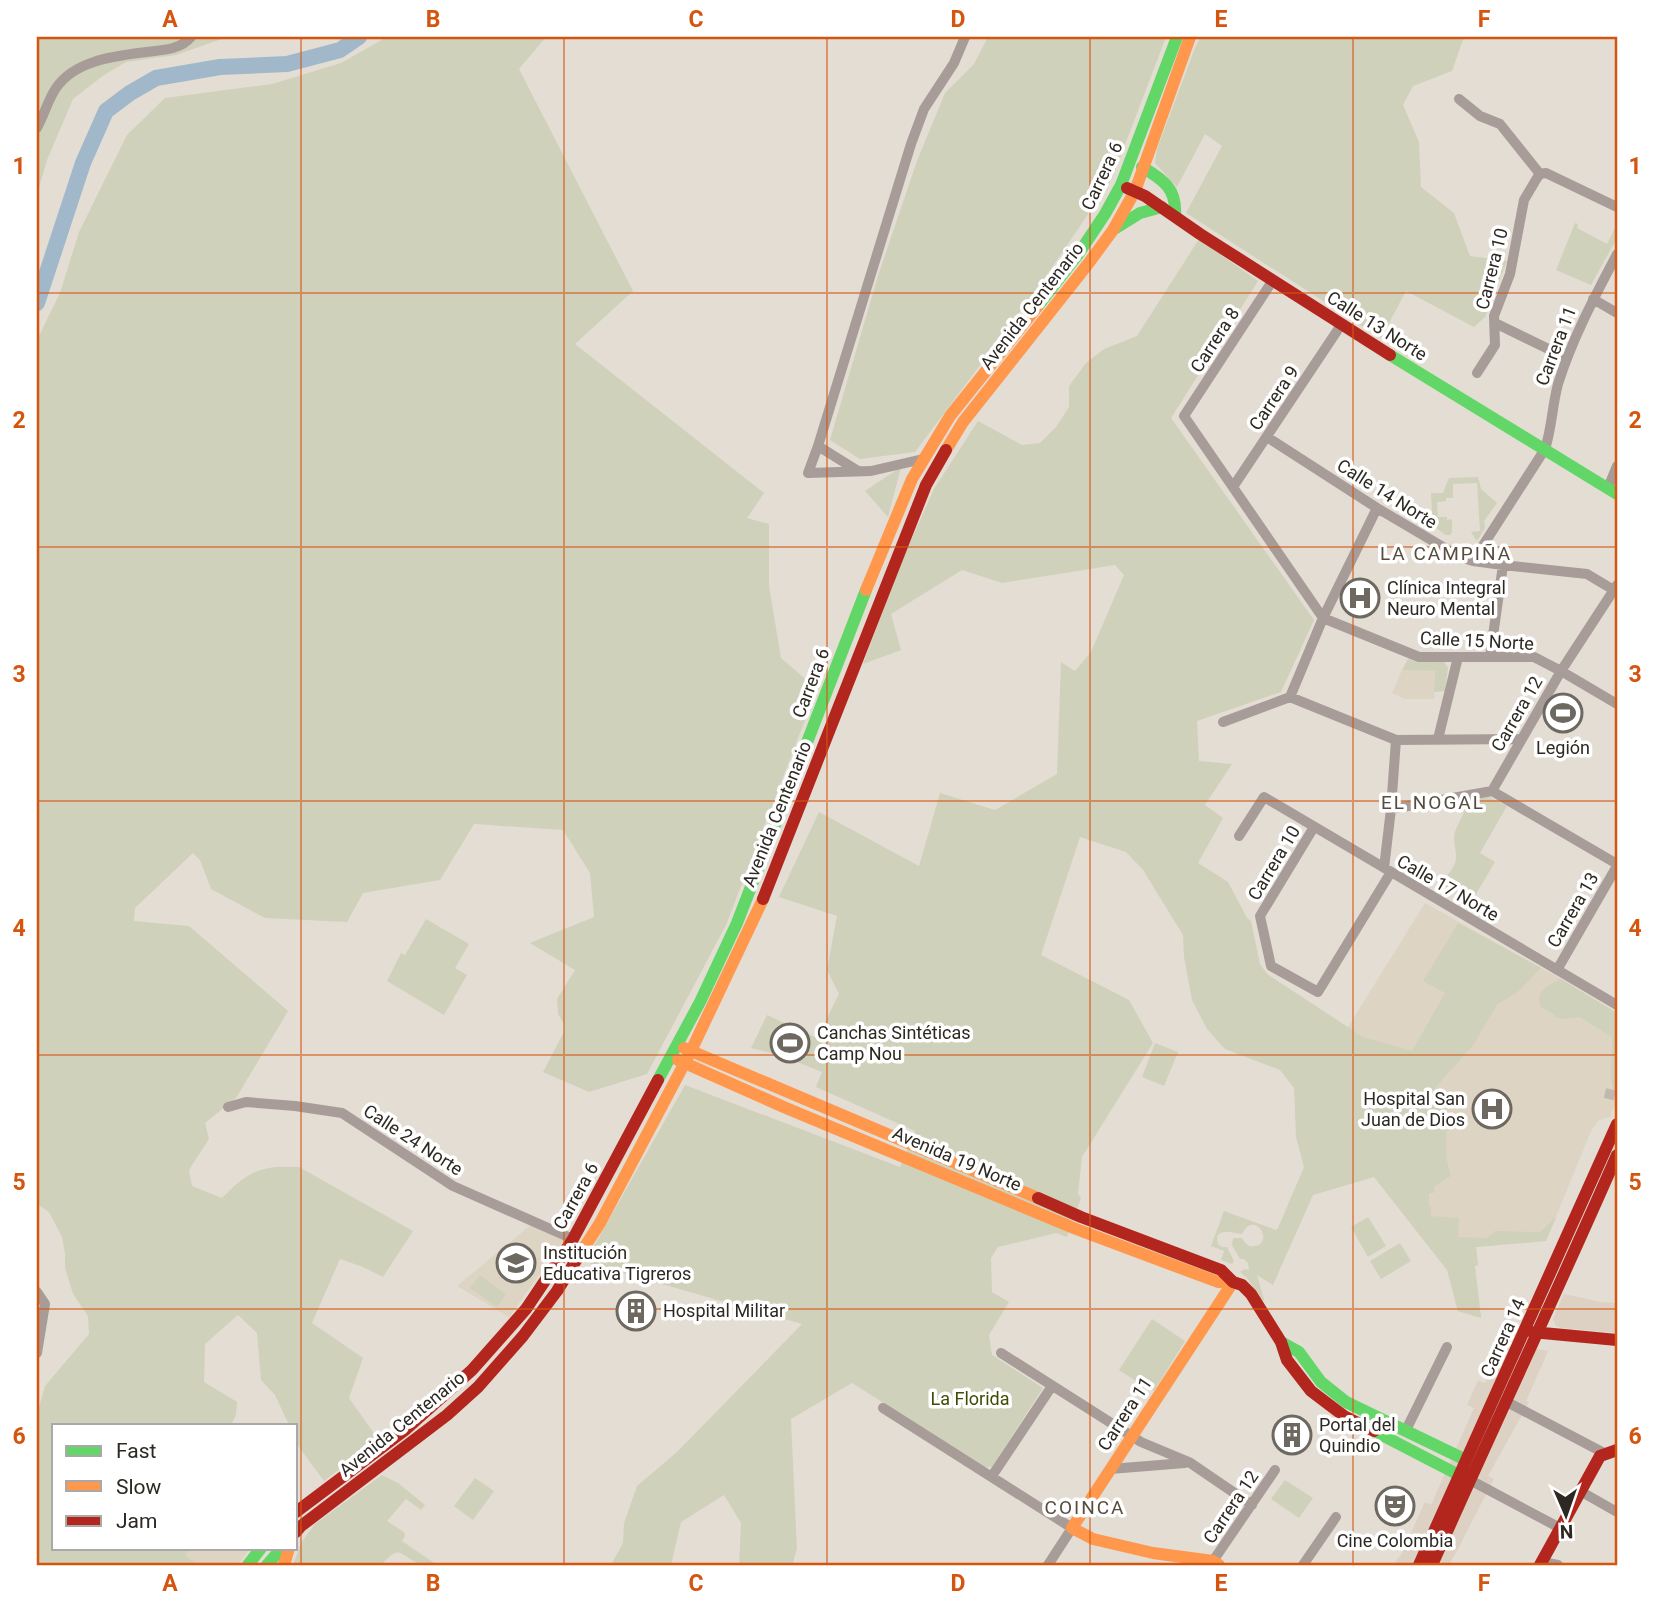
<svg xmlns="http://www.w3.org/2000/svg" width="1654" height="1602" font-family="Roboto,sans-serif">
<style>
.commercial{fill:#dcd1c3}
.built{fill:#ded4c4}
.green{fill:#d0d1ba}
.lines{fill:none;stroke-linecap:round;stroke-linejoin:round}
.river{stroke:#a0b8c9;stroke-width:16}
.street-tunnel{stroke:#bfb9b0;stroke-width:10;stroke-dasharray:10 5;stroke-linecap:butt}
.street{stroke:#a89c98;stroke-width:10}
.fast{stroke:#63d668;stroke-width:12}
.slow{stroke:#ff974d;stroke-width:12}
.jam{stroke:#b3261e;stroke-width:12}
.grid{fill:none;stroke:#d5540e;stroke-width:2;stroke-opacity:0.55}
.labels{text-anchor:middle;stroke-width:7;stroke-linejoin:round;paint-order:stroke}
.street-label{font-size:18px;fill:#2d2922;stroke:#fff}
.poi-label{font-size:18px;fill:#2d2922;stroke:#fff;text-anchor:start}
.park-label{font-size:18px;fill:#424b04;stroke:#fff}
.neighbourhood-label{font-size:19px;letter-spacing:2px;fill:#564d3f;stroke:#fff}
.neatline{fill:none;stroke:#d5540e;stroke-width:2.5}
.grid-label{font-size:23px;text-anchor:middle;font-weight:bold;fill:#d5540e}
</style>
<rect width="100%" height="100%" fill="#e3ddd4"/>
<path class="commercial" d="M1564 1294 1601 1302 1617 1303V1333L1562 1328 1556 1326 1553 1319Z
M1503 1343 1548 1351 1526 1401 1529 1402 1488 1476 1494 1479 1451 1562V1565H1393L1402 1553 1425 1502 1431 1505 1474 1408 1467 1405 1478 1380 1485 1383Z"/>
<path class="built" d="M1402 670 1435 671 1434 699H1405L1392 693Z
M1425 903 1561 979 1617 1013V1101L1611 1113 1612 1116 1598 1121 1591 1131 1546 1241 1476 1247 1478 1265 1475 1266 1481 1318 1458 1311 1447 1270 1375 1177 1348 1027Z
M532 1224 564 1240 509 1317 457 1286Z
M186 1548H250L238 1565H198L186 1556Z"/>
<path class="green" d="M37 37H227L176 55 126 62 104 75 73 99 47 160 37 194Z
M387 37H546L519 69 633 291 575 344 764 493 747 518 769 524V586L781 658 817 689 726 925 647 1074 589 1092 543 1072 564 1032V1024L558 1014 557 999 575 970 530 943 594 917 590 873 563 830 474 824 440 880 363 893 347 922 265 918 211 889 200 860 193 853 135 908 134 921 189 926 288 1011 236 1098 205 1123 209 1139 189 1170 192 1186 222 1198C248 1171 261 1165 299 1167L413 1231 383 1277 363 1267 340 1259 312 1323 363 1358 349 1398 378 1439 324 1481 296 1443V1425H289L275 1395 261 1380 257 1333 238 1315 205 1344 204 1382 237 1402 236 1415 231 1425H54V1548H186V1556L198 1565H37V1415L45 1386 89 1334 88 1316 73 1294 65 1268V1254L62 1237 49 1212 37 1204V340L60 293 79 232 127 135 165 98 272 84 341 63Z
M988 37H1166L1112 179 1040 285 915 452 860 459 830 440 878 276 917 161 945 93 974 64Z
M1201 37H1464L1452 71 1413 86 1403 105 1419 142 1421 187 1454 213 1470 256 1507 261 1485 317 1474 327 1406 291 1381 338 1186 213 1222 146 1205 134 1177 187 1155 163 1157 149 1195 48Z
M1575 223 1578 224 1577 228 1607 244 1617 224V238L1591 285 1556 270Z
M1199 239 1258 281 1171 418 1314 620 1281 692 1197 721 1199 761 1232 764 1205 805 1223 818 1198 863 1228 882 1247 918 1251 921 1260 964 1267 974 1363 1037 1412 1051 1445 993 1423 981 1458 923 1541 968 1519 991 1497 1005 1474 1044 1427 1097 1447 1114 1446 1157 1451 1176 1435 1186 1434 1193H1429V1206L1431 1207V1216L1459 1218 1458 1237 1487 1238 1495 1231 1540 1232 1556 1217 1546 1241 1476 1247 1478 1265 1475 1266 1481 1318 1458 1311 1447 1270 1374 1177 1313 1195 1273 1285 1257 1275 1264 1300 1262 1302 1248 1279 1240 1272 1244 1269 1249 1270 1248 1263 1244 1259H1240L1232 1245 1233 1238H1242C1245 1243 1248 1248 1255 1246 1275 1242 1254 1209 1242 1234 1232 1234 1224 1228 1217 1236L1218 1244 1222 1247H1227L1234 1261 1232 1264 1221 1260 1224 1251 1211 1246 1224 1211 1276 1230 1278 1228 1304 1167 1296 1137 1294 1088 1280 1070 1225 1049 1207 1029 1192 1000 1184 957 1183 935 1143 870 1126 852 1080 837 1041 955 1129 1000 1153 1043 1082 1157 1078 1194 1081 1198 1067 1237 1056 1233 998 1247 991 1258 992 1292 1009 1302 989 1335 992 1355 1043 1388 992 1467H985L852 1383 791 1419 797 1549 793 1562 795 1565H739L741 1523 724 1495 681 1522 671 1565H611L623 1543 624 1523 637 1486 677 1452 802 1324 585 1262 685 1085 900 1167 915 1131 816 1087 822 1072 780 1055 751 1048 767 1015 817 1038 839 994 827 970 837 916 779 897 819 812 919 866 940 793 995 810 1057 774 1061 662 1075 671 1091 652 1124 575 1115 565 1002 583 962 570 891 614 901 650 863 664 900 565 934 489 978 421 1022 445 1040 443 1056 427 1069 407V386L1086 363 1104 349 1137 336Z
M901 467 888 517 865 491Z
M1478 477 1481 489 1497 503 1484 521 1485 528 1477 541 1471 532 1480 531 1477 483 1453 484V498H1446V501L1437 502 1438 517H1447V520L1452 519V532L1450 535H1446L1433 526 1431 493H1443L1449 478Z
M1408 659 1418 662H1444L1448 668 1445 691 1434 692 1435 671 1402 670Z
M1487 796 1507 806 1480 853 1495 862 1470 904 1441 883C1446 876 1455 868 1456 859 1457 850 1452 841 1455 832 1459 821 1465 813 1467 801Z
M426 919 469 944 455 968 467 975 444 1015 387 981 401 953 405 955Z
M1561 979 1617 1013V1094L1614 1093C1608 1076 1612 1055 1612 1037L1579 1017C1570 1019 1563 1020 1554 1017L1555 1015C1550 1012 1542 1009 1540 1005 1534 992 1552 982 1561 979Z
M1155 1043 1178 1052 1164 1086 1142 1077Z
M1368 1217 1386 1246 1368 1257 1351 1227Z
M1400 1243 1411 1261 1381 1279 1370 1261Z
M480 1275 506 1294 497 1307 470 1288Z
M1152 1319 1185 1341 1154 1391 1149 1388 1148 1389 1119 1370Z
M382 1475 398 1483 425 1505 421 1510 406 1499 387 1521 404 1532 405 1536 402 1541 437 1565C432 1565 425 1566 420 1564 399 1556 402 1542 381 1565H367L365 1564 364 1565H293L301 1543 315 1524Z
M475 1478 494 1491 473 1520 454 1506Z
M1285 1480 1313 1498 1299 1518 1271 1499Z"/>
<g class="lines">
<path class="river" d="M37 303 83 163 106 111 130 93 156 78 220 67 287 64 340 50 359 37"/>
<path class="street-tunnel" d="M1605 1093 1617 1096"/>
<path class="street" d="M1459 99 1480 116 1500 124 1540 174
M37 128C44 115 48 100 56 88 75 60 115 56 146 52 162 50 180 50 191 37
M1540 174 1546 173 1617 207
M1273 280 1184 416 1323 618 1419 657H1534L1561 671 1617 704
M1593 299 1617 313
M1495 323 1567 358
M1477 373 1495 345 1494 316 1510 274 1524 200 1537 178 1540 174
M1267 437 1377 508 1460 557 1473 561 1503 565 1587 574 1617 592
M818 446 858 471
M923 459 871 471 808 473 818 446 911 144 924 109 954 63 965 37
M1233 487 1341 325
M1608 488 1617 466
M1473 561 1545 449C1552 428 1552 406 1558 384 1572 339 1595 296 1617 254
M1490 657 1503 565
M1290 697 1396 740 1521 739
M1290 697 1323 618 1377 508
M1223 722 1290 697
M1438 739 1458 657
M1492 791 1561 671 1617 585
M1391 809 1492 791 1617 864
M1314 827 1260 916 1271 966 1318 992 1391 872
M1239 836 1264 797 1617 1005
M1384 868 1391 809 1396 740
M1557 970 1617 866
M228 1107 246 1102 295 1106 342 1113 453 1186 573 1239
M37 1292 45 1304 37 1353
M1001 1353 1141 1442 1189 1462 1252 1505
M1507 1402 1604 1453
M883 1408 1072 1528 1048 1565
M1406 1430 1447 1347
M1110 1469 1185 1463
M992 1476 1052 1386
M1470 1480 1560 1528
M1580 1491 1617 1512
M1213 1561 1275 1470
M1542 1562 1558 1565
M1303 1565 1336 1517"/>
<path class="fast" d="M1142 167C1164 180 1177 189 1175 216
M1116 228 1140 213 1162 207
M1037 307 1079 253 1105 214 1121 185 1177 37
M1390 355 1617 494
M658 1080 700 1002 737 923 866 590
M1281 1342 1299 1352 1321 1382 1346 1402 1466 1460
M1374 1431 1459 1475
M248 1565 261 1548
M267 1565 282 1548"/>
<path class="slow" d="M946 450 963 422 1088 264 1113 230 1135 191 1190 37
M866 590 912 479 950 416 1037 307
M684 1048 1038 1198
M678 1060 786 1108 1076 1229 1218 1282H1233
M580 1254 600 1223 691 1051 763 899
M284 1565 289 1548
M1219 1565 1213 1561 1153 1553 1093 1539 1072 1528 1233 1282"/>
<path class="jam" d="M1127 188 1145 196 1200 234 1390 355
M763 899 926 485 946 450
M1038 1198 1081 1217 1221 1270 1233 1282 1242 1285 1251 1294 1281 1342 1287 1360 1311 1391 1344 1416 1374 1431
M1532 1332 1617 1340
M296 1512 405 1430 472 1370 526 1309 573 1239 658 1080
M296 1532 301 1526 447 1415 478 1387 523 1336 557 1291 580 1254
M1419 1565 1617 1124
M1432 1565C1493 1428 1557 1292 1617 1155
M1540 1565 1600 1456 1617 1450"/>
</g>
<path class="grid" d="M301 37V1565M564 37V1565M827 37V1565M1090 37V1565M1353 37V1565M37 293H1617M37 547H1617M37 801H1617M37 1055H1617M37 1309H1617"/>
<defs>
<symbol id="hospital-ring" viewBox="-11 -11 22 22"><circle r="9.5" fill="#fff" stroke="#6d6860" stroke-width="1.5"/><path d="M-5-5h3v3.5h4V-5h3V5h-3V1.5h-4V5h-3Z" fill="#6d6860"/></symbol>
<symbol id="stadium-ring" viewBox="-11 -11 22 22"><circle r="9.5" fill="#fff" stroke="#6d6860" stroke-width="1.5"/><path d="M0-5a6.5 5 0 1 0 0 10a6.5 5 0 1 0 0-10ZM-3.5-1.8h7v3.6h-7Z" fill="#6d6860"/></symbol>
<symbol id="school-ring" viewBox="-11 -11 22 22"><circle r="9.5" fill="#fff" stroke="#6d6860" stroke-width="1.5"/><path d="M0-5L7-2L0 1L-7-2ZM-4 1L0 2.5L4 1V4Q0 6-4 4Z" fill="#6d6860"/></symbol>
<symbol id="building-ring" viewBox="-11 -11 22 22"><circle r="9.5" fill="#fff" stroke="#6d6860" stroke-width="1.5"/><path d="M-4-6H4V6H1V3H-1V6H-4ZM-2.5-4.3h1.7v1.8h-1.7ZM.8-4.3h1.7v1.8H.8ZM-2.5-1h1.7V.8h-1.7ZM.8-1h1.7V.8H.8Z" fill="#6d6860"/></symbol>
<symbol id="theatre-ring" viewBox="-11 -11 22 22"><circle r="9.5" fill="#fff" stroke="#6d6860" stroke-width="1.5"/><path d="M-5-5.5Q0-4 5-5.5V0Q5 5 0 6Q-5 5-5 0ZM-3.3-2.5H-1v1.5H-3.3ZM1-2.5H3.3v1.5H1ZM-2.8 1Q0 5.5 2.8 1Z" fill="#6d6860"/></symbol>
</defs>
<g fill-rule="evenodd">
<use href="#hospital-ring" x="1338" y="576" width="44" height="44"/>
<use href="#stadium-ring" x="1541" y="691" width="44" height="44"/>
<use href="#stadium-ring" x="768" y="1021" width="44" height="44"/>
<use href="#hospital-ring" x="1470" y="1087" width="44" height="44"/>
<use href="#school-ring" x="494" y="1241" width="44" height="44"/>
<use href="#building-ring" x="614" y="1289" width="44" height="44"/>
<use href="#building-ring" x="1270" y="1413" width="44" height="44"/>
<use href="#theatre-ring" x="1373" y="1484" width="44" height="44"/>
</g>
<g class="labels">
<g class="street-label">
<text transform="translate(1102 176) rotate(-65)" y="6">Carrera 6</text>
<text transform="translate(1492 269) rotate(-76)" y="6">Carrera 10</text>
<text transform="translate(1032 306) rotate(-52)" y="6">Avenida Centenario</text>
<text transform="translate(1377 326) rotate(32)" y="6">Calle 13 Norte</text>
<text transform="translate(1215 340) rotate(-57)" y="6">Carrera 8</text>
<text transform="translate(1556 346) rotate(-69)" y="6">Carrera 11</text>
<text transform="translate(1274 398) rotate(-56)" y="6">Carrera 9</text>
<text transform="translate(1387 494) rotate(32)" y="6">Calle 14 Norte</text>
<text transform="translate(1477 641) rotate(3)" y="6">Calle 15 Norte</text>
<text transform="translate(811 683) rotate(-69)" y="6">Carrera 6</text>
<text transform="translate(1517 714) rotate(-60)" y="6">Carrera 12</text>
<text transform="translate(777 814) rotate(-68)" y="6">Avenida Centenario</text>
<text transform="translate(1274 863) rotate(-59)" y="6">Carrera 10</text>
<text transform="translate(1448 888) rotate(30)" y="6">Calle 17 Norte</text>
<text transform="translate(1573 910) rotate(-60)" y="6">Carrera 13</text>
<text transform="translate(413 1140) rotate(33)" y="6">Calle 24 Norte</text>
<text transform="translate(957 1159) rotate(23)" y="6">Avenida 19 Norte</text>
<text transform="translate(576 1196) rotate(-61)" y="6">Carrera 6</text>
<text transform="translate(1503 1338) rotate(-66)" y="6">Carrera 14</text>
<text transform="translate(1125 1414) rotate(-57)" y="6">Carrera 11</text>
<text transform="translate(402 1424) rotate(-39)" y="6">Avenida Centenario</text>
<text transform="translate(1231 1507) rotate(-56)" y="6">Carrera 12</text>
</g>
<g class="poi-label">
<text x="1387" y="594">Clínica Integral<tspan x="1387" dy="21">Neuro Mental</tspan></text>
<text x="1563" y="754" text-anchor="middle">Legión</text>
<text x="817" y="1039">Canchas Sintéticas<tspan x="817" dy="21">Camp Nou</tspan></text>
<text x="1465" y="1105" text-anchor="end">Hospital San<tspan x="1465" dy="21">Juan de Dios</tspan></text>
<text x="543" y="1259">Institución<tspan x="543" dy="21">Educativa Tigreros</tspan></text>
<text x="663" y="1317">Hospital Militar</text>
<text x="1319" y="1431">Portal del<tspan x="1319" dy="21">Quindio</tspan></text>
<text x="1395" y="1547" text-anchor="middle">Cine Colombia</text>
</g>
<g class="park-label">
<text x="970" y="1405">La Florida</text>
</g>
<g class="neighbourhood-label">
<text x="1446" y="560">LA CAMPIÑA</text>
<text x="1433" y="809">EL NOGAL</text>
<text x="1085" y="1514">COINCA</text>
</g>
</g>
<rect width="1654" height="1602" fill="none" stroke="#ffffff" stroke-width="77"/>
<rect x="52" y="1424" width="245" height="126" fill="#ffffff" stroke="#aba9a7" stroke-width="2"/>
<rect x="66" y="1446" width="35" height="10" fill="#63d668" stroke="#aba9a7" stroke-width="2"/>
<text x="116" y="1458" font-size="21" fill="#2d2922">Fast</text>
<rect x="66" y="1481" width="35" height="10" fill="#ff974d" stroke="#aba9a7" stroke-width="2"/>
<text x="116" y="1494" font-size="21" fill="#2d2922">Slow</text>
<rect x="66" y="1516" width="35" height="10" fill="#b3261e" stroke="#aba9a7" stroke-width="2"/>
<text x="116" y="1528" font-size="21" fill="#2d2922">Jam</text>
<g transform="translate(1566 1515) rotate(178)" stroke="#ffffff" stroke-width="5" paint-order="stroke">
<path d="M0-5L12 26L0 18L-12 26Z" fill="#2d2922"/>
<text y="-10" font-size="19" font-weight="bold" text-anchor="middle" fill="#2d2922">N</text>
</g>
<rect x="38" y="38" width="1578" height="1526" class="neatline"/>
<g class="grid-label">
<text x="170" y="27">A</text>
<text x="433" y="27">B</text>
<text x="696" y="27">C</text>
<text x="958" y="27">D</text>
<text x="1221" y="27">E</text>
<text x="1484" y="27">F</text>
<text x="19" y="174">1</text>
<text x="1635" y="174">1</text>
<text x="19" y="428">2</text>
<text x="1635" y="428">2</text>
<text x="19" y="682">3</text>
<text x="1635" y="682">3</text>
<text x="19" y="936">4</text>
<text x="1635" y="936">4</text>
<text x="19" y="1190">5</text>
<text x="1635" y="1190">5</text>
<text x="19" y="1444">6</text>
<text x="1635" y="1444">6</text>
<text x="170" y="1591">A</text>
<text x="433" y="1591">B</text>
<text x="696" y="1591">C</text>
<text x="958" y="1591">D</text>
<text x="1221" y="1591">E</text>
<text x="1484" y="1591">F</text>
</g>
</svg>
